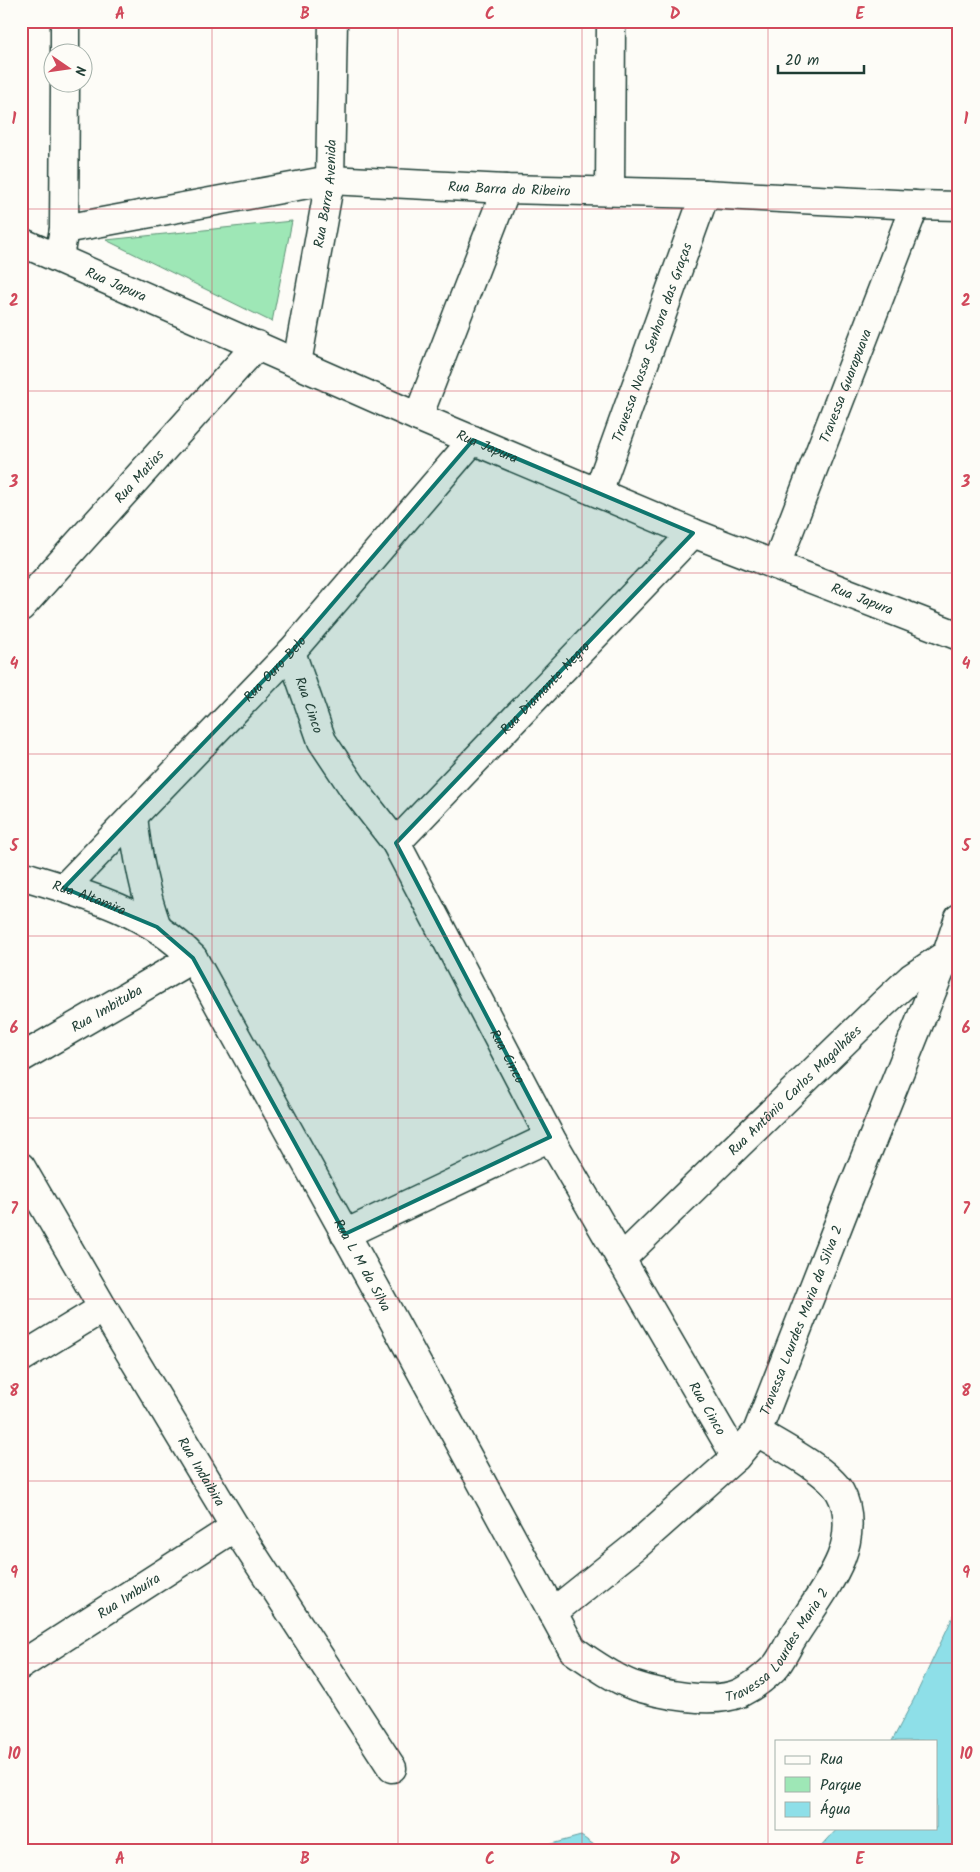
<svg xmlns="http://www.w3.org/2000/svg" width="980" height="1872" font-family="Kalam,sans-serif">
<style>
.green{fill:#9ee7b6;stroke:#5e9275}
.water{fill:#8edfe8;stroke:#629ea0}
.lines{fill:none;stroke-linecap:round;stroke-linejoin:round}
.minor-casing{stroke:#1f3d34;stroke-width:31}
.minor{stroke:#fdfcf7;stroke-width:28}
.marked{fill:#0f766e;fill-opacity:0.2;stroke:#0f766e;stroke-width:4;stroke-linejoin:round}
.grid{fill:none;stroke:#d1495b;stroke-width:1;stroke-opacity:0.55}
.labels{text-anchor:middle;stroke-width:5;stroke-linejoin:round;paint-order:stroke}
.street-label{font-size:14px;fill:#1f3d34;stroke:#fdfcf7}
.neatline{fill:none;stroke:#d1495b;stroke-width:2}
.grid-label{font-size:16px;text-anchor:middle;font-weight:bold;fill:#d1495b}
</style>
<rect width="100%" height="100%" fill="#fdfcf7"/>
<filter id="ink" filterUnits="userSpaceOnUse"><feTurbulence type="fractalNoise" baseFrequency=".02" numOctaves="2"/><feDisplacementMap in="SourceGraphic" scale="10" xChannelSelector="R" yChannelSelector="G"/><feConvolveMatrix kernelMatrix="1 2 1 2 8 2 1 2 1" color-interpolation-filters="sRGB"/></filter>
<g filter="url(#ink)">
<path class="green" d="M292 221 272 322 106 240Z"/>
<path class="water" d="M959 1604V1851H817L838 1828H936V1741H892L914 1699Z
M581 1836 603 1851H525Z"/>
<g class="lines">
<defs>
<g id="minor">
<path d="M65 52V21"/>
<path d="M610 191 611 21"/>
<path id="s1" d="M64 229 330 180 506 189 705 194 915 205 959 206"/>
<path id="s2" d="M21 242 418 417 693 533 959 636"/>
<path d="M61 246 64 229 65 82"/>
<path id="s3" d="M297 363 330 180 333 21"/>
<path d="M418 417 506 189"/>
<path id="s4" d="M598 492 705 194"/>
<path id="s5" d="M776 565 915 205"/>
<path id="s6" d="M21 607 257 345"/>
<path id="s7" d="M291 652 322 741 354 789 396 843 550 1137 736 1457"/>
<path d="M133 816C137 854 144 891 157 927"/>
<path id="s8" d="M396 843 693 533"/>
<path id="s9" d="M21 875C81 893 149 911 193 958L397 1327 573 1650C591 1662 611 1677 632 1685 659 1694 712 1705 740 1693 752 1687 764 1678 774 1668 781 1661 786 1649 792 1639 808 1613 829 1587 841 1558 849 1538 851 1511 840 1492 827 1470 779 1445 757 1432"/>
<path id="s10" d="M64 888 291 652 473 440"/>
<path id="s11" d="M21 1058 193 958"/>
<path id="s12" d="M21 1167 103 1308 235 1527 392 1768"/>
<path d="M345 1234 550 1137"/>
<path id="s13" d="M621 1259 882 1005 911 978 947 954 959 918"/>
<path d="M21 1358 103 1308"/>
<path id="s14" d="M552 1613 637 1545 736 1457 757 1432 846 1205 947 954"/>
<path id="s15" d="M21 1665 235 1527"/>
</g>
</defs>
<use href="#minor" class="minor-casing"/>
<use href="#minor" class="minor"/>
</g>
</g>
<path class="marked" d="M473 440 693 533 396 843 550 1137 345 1234 193 958 157 927 64 888 291 652Z"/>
<path class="grid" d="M212 21V1851M398 21V1851M582 21V1851M768 21V1851M21 209H959M21 391H959M21 573H959M21 754H959M21 936H959M21 1118H959M21 1299H959M21 1481H959M21 1663H959"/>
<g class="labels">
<g class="street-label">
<text dy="5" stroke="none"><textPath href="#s1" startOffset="450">Rua Barra do Ribeiro</textPath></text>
<text dy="5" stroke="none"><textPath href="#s3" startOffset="172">Rua Barra Avenida</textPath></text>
<text dy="5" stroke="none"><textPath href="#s2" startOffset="104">Rua Japura</textPath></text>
<text dy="5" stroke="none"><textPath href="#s4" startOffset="159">Travessa Nossa Senhora das Graças</textPath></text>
<text dy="5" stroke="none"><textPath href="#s5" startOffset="192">Travessa Guarapuava</textPath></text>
<text dy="5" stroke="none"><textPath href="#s2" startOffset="509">Rua Japura</textPath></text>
<text dy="5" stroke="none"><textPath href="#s6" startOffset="176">Rua Matias</textPath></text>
<text dy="5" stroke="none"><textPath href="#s2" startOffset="914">Rua Japura</textPath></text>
<text dy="5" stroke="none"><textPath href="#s10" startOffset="304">Rua Ouro Belo</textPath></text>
<text dy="5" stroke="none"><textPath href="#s8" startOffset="215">Rua Diamante Negro</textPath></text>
<text dy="5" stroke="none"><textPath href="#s7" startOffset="56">Rua Cinco</textPath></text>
<text dy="5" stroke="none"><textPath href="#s9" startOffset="72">Rua Altamira</textPath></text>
<text dy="5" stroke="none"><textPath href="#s11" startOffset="99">Rua Imbituba</textPath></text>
<text dy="5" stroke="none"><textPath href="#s7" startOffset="461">Rua Cinco</textPath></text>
<text dy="5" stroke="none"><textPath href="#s13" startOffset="242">Rua Antônio Carlos Magalhães</textPath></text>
<text dy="5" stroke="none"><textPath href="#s9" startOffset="544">Rua L M da Silva</textPath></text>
<text dy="5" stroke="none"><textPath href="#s14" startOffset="394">Travessa Lourdes Maria da Silva 2</textPath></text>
<text dy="5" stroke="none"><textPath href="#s7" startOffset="866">Rua Cinco</textPath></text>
<text dy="5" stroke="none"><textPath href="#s12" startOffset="354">Rua Indaibira</textPath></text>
<text dy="5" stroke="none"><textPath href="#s15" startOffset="128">Rua Imbuíra</textPath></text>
<text dy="5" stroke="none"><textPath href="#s9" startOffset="1222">Travessa Lourdes Maria 2</textPath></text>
</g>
</g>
<rect width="980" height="1872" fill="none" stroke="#fdfcf7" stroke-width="55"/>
<rect x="775" y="1740" width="162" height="90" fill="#fdfcf7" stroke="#a4b0a9"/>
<rect x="785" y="1756" width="25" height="8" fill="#fdfcf7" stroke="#a4b0a9"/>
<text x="820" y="1764" font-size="15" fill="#1f3d34">Rua</text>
<rect x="785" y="1777" width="25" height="15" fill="#9ee7b6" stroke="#a4b0a9"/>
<text x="820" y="1790" font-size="15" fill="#1f3d34">Parque</text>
<rect x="785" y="1802" width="25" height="15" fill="#8edfe8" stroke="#a4b0a9"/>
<text x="820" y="1814" font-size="15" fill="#1f3d34">Água</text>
<g transform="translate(68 68) rotate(103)"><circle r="24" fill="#fdfcf7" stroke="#a4b0a9"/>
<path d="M0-4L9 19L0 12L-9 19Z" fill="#d1495b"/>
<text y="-8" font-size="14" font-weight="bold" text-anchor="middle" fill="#1f3d34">N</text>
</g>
<path d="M778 65v8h86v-8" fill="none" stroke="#1f3d34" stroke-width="2.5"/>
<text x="785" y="65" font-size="15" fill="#1f3d34" stroke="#fdfcf7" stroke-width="4" paint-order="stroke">20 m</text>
<rect x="28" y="28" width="924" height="1816" class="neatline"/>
<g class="grid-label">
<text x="120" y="19">A</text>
<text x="305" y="19">B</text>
<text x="490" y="19">C</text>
<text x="675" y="19">D</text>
<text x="860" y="19">E</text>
<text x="14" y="124">1</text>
<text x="966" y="124">1</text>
<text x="14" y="306">2</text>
<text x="966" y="306">2</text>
<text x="14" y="487">3</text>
<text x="966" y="487">3</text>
<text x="14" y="669">4</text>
<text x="966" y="669">4</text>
<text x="14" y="851">5</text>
<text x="966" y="851">5</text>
<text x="14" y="1033">6</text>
<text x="966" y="1033">6</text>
<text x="14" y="1214">7</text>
<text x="966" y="1214">7</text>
<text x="14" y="1396">8</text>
<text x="966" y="1396">8</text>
<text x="14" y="1578">9</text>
<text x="966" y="1578">9</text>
<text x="14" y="1759">10</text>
<text x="966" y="1759">10</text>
<text x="120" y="1864">A</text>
<text x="305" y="1864">B</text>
<text x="490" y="1864">C</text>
<text x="675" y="1864">D</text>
<text x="860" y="1864">E</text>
</g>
</svg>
